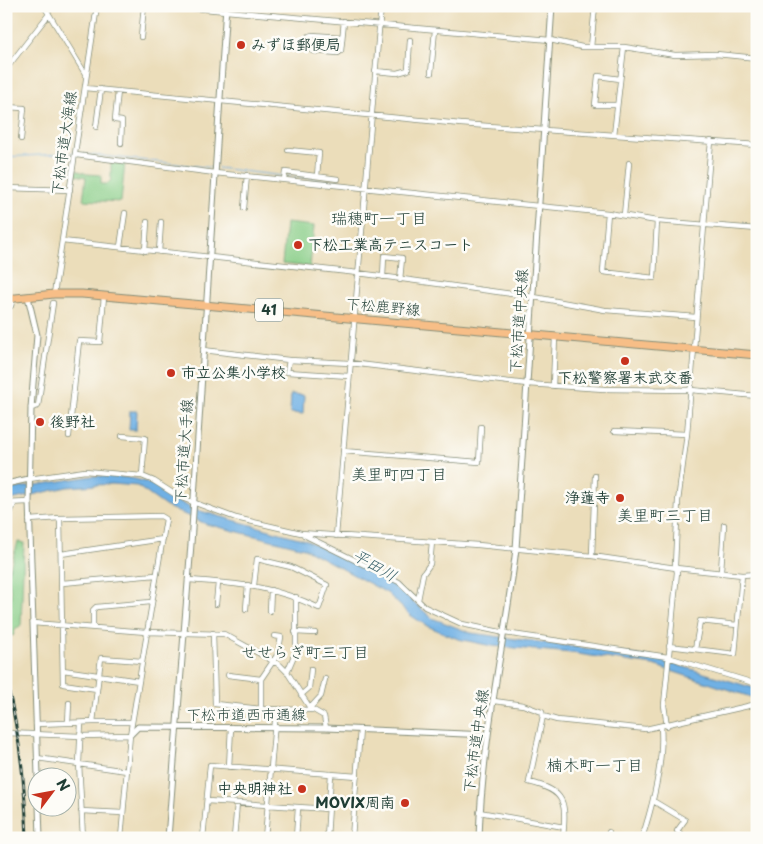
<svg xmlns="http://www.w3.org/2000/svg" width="763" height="844" font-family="'Playpen Sans','Klee One',sans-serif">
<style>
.green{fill:#88cd87;stroke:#54855e}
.water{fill:#6fb0e4;stroke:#47768c}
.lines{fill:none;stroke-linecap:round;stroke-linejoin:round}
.stream{stroke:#6fb0e4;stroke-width:1}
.minor-casing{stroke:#858d77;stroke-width:6}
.tertiary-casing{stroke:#858d77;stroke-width:7}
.primary-casing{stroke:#858d77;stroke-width:9}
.minor{stroke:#fff;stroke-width:4.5}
.tertiary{stroke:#fff;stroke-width:5}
.primary{stroke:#f7be87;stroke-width:7}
.rail-casing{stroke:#1f3d34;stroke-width:3}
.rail{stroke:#fdfcf7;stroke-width:1;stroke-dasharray:4;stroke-linecap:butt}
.poi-dot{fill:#c8321e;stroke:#fdfcf7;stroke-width:2}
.labels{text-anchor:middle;stroke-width:5;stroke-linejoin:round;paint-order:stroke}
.shield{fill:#fdfcf7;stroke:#62766e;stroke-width:1}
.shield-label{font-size:14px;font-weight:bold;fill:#1f3d34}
.poi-label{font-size:15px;font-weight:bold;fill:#1f3d34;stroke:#fdfcf7;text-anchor:start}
.street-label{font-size:15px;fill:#1f3d34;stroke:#fdfcf7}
.neighbourhood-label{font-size:16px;fill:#1f3d34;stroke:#fdfcf7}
.water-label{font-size:16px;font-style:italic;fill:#376069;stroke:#fdfcf7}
</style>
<rect width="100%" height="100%" fill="#fdfcf7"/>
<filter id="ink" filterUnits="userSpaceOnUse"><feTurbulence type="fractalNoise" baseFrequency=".02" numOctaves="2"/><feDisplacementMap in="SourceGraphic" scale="10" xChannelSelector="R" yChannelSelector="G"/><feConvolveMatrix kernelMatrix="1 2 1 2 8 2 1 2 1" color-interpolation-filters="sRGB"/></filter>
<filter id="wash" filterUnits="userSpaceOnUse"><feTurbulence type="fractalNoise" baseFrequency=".0096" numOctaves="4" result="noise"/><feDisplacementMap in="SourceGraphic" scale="20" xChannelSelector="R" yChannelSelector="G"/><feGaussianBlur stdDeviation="1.12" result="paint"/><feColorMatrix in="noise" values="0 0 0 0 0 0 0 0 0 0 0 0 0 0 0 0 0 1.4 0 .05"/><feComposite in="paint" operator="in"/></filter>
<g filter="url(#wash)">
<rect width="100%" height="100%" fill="#ebddba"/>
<path class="green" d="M111 162 125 163 121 202 83 200 86 177 75 175 76 170 87 174 101 175V184H107L111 180Z
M286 223 314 226 310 267 282 264Z
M18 542 24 543 21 625 15 630 13 636 6 634 7 613 10 607 11 595 8 573Z"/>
<path class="water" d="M291 394 304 395 303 414 290 413Z
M130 411H137L136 430H129Z
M92 476C114 476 137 476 157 487 169 494 180 503 193 509L306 540 393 584 432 618 471 633 651 657 757 689V699L653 665 571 653 492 646 458 639 427 626 410 615 387 593 304 548 206 524 165 506 137 486 112 484 67 487 6 501V490Z"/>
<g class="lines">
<path class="stream" d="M83 154 214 168
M6 157 75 153
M218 168 283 176
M287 176 364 184"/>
</g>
</g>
<g filter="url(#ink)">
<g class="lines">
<defs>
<path id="minor" d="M44 6 86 75
M171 6 550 40 582 47H624L675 55 716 54 757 58
M141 37 144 6
M342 37 312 35 309 36V48L312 51 338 53 341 51 344 21
M591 47 595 6
M6 69 49 14
M375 71 397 73 408 70 410 40
M431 73 435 30
M6 76V94
M85 88 461 124 757 145
M118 91 115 120 122 121 121 143
M617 105H595L598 76 620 79
M6 107 24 108 21 139
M96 127 101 89
M614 135 624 47
M288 150 319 153 317 176
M76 155 215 173 608 213 657 221 757 229
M284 180 285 172 338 179
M6 188 70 190
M244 208 247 175
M608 213 603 272 654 278 657 221
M624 215 629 163
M62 241 358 273 534 297 605 310 696 317
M120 247 125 213
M145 251 147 222
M159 252 161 222
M383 277 384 256 402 258 400 280
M6 287 9 299
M54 294 97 6
M6 308 11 306 13 298
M203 350 289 360 350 363 527 384 604 389 691 390 757 396
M289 360 287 372 349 376
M553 386 555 337
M31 408 38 406 53 303
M614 431 687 434
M69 436 79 341 100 342 104 296
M122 436 145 438 142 476
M343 451 479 462 481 427
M29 479 85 471 142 476 154 481 179 497 236 518 301 533 478 545 592 556 676 568 742 575 757 574
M6 503 29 502
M29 520 60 518
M6 522 14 504
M304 535 399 582 425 607 462 624 505 633 668 657 757 684
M336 536 381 6
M61 554 163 539
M592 556 595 476
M721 571 724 525
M188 580C239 584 272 585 319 608L327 585 291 567 257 559 254 585
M62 583 156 575
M418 600 423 574 430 564 432 542
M216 604 218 583
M246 609 248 585
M270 611 271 590
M33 623 146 632 224 634 280 665 287 672 310 708 324 716 326 728
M93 627V610L96 607 151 602
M295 632 315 633
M213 633 215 704 261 709 312 710
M669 646 735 654 742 575
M695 649 700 621 737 625
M63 670 139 681
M287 672 296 651V597
M228 675 261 679
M97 689 63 684 60 518 161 516 166 519 130 735 121 838
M301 695 309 688 311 669
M494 701 523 705 542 712 543 716 557 720 646 729 757 704
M310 708 321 696 325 679
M261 709V679L278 654 281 637 274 636
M543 716 529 782C567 791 566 803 563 838
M93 722H132
M68 723 69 703
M81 723 79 763 83 838
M36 724 93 722 101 658 142 661
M667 726 664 705 677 572 675 565 678 501 687 434 711 141
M6 733 81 736 130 735
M37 758 127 771
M229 767 231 727
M207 801 329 809
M655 802 685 820 677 831 686 838
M81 811 123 813
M479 812 564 827
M203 838 210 765 357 776
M234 838 237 803
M265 838 276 710
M296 838 298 808
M327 838 331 774
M352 838 360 729
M607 838 609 832
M642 838C653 804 664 763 661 727"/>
<path id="tertiary" d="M28 297 37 335 31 408 29 502 38 776
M6 484 29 479
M130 735 138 727 326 728 488 735
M39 806 40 838
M168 838 191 544 226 6
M479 838C482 741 504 645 516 549L552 6"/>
<path id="primary" d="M6 299 54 294H82L757 355"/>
</defs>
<use href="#minor" class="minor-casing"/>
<use href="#tertiary" class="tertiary-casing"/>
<use href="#primary" class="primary-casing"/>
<use href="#minor" class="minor"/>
<use href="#tertiary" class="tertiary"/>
<use href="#primary" class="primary"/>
<defs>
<path id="rail" d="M6 681C20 732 25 785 27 838"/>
</defs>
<use href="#rail" class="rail-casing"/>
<use href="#rail" class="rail"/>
</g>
</g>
<g class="poi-dot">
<circle cx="241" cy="45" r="5"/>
<circle cx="298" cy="245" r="5"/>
<circle cx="625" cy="361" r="5"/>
<circle cx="171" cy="373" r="5"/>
<circle cx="40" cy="422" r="5"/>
<circle cx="620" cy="498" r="5"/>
<circle cx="302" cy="789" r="5"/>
<circle cx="405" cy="803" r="5"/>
</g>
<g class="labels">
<rect class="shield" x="255" y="298.5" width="28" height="23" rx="4"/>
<g class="shield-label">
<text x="269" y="315">41</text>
</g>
<g class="poi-label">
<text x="251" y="50">みずほ郵便局</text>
<text x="308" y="250">下松工業高テニスコート</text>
<text x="181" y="378">市立公集小学校</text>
<text x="625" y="383" text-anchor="middle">下松警察署末武交番</text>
<text x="50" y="427">後野社</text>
<text x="610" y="503" text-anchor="end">浄蓮寺</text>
<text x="292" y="794" text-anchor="end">中央明神社</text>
<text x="395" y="808" text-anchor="end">MOVIX周南</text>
</g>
<g class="street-label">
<text transform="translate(64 143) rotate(-82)" y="5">下松市道大海線</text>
<text transform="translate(383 307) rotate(5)" y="5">下松鹿野線</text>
<text transform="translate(519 321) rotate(-86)" y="5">下松市道中央線</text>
<text transform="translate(184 451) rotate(-86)" y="5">下松市道大手線</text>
<text x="246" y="720">下松市道西市通線</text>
<text transform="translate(476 741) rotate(-82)" y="5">下松市道中央線</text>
</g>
<g class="neighbourhood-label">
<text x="379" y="224">瑞穂町一丁目</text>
<text x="399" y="480">美里町四丁目</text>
<text x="665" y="521">美里町三丁目</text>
<text x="305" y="658">せせらぎ町三丁目</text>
<text x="595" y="771">楠木町一丁目</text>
</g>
<g class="water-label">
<text transform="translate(375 565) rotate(30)" y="6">平田川</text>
</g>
</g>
<rect width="763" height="844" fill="none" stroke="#fdfcf7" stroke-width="25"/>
<g transform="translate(52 792) rotate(58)"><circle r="24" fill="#fdfcf7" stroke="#a4b0a9"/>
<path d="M0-4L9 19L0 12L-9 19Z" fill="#c8321e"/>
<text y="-8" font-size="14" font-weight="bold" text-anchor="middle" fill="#1f3d34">N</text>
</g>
</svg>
